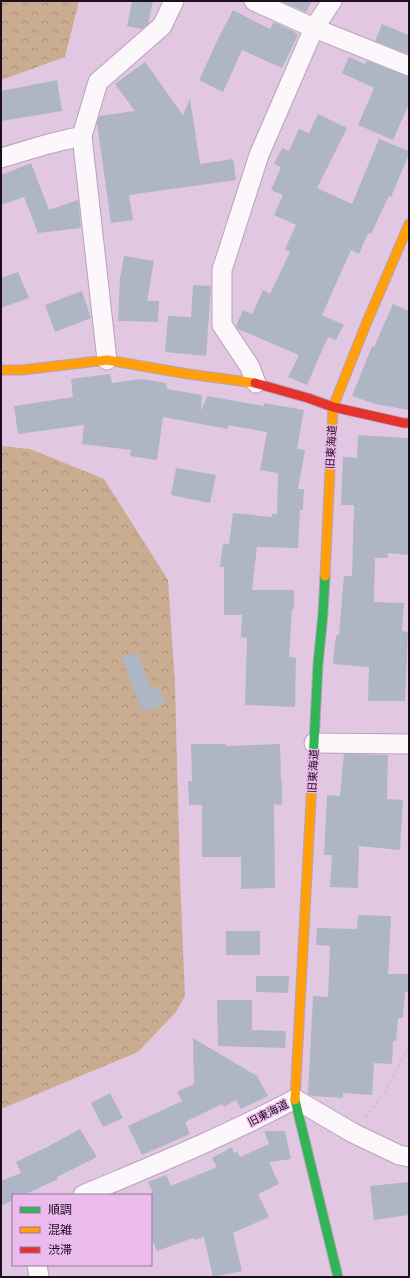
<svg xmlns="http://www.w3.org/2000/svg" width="410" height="1278" font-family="'Golos Text','Noto Sans JP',sans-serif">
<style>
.forest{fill:url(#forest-crowns)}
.building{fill:#aeb6c5}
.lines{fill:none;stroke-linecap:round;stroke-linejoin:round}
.street-casing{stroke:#b7a3b8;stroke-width:21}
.fast-casing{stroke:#b7a3b8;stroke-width:11}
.slow-casing{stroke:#b7a3b8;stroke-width:11}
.jam-casing{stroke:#b7a3b8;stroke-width:11}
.path{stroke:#cdc4cd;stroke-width:2.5;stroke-dasharray:3 3;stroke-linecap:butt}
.street{stroke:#fbf7fb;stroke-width:19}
.fast{stroke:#30b455;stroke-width:9}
.slow{stroke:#ff9f0a;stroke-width:9}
.jam{stroke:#e5322d;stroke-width:9}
.labels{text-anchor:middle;stroke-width:3;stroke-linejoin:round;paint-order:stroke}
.street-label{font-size:11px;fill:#1f0d20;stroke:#ecbbee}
</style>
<defs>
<pattern id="forest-crowns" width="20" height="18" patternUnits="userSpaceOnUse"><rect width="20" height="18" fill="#caac90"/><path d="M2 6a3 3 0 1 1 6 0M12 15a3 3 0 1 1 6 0" fill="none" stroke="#ad937c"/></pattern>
</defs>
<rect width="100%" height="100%" fill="#e2c7e2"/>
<path class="forest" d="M1 1H79L65 57 1 80Z
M1 446 30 449 104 479 168 580 175 684 180 878 185 996 176 1012 138 1052 1 1109Z"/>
<path class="building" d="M132 1H153L148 24 142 29 127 26Z
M283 1H312L306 12 283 2Z
M233 10 270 29 274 22 295 32V33L298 35 282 68 242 50 223 92 199 80 219 37Z
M382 24 409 35V54L375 41Z
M349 57 365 64 367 61 409 77V104L393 140 358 125 374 88 342 73Z
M145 62 183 115 190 99 200 164 233 159 236 180 129 195 133 220 111 223 97 123 99 116 135 111 115 84Z
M57 80 62 111 1 121V91Z
M318 114 347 128 317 188 352 204 379 139 409 151V154L391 197 389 196 371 234 368 233 359 254 351 250 322 315 344 325 336 340 328 337 307 385 288 377 299 355 238 329 236 326 243 310 252 314 263 290 270 294 290 252 285 249 296 225 274 215 283 195 271 190 281 167 274 164 282 148 289 151 299 129 309 133Z
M31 163 49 210 78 200 81 228 38 233 24 197 1 205V175Z
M124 256 154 261 147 301H159L158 322 118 321 120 278Z
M18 272 29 298 1 308V278Z
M193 285 211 286 206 356 165 352 168 316 191 317Z
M82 291 91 318 55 332 45 305Z
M393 304 409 311V410L375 404 352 396 372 346 374 347Z
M110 374 112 383 142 379 166 383 167 389 202 395 201 411 207 396 264 406V403L304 410 297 449 305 450 298 489H304L303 510H300L298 548 257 547 252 590H294V609H292L289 657 296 658 295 707 245 705 247 638 241 637 242 615H224V567H220L223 544H229L233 513 272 517V514H277L278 473 260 470 267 432 228 425V429L163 417 157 460 130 456 131 450 82 444 84 425 18 434 14 406 73 397 71 379Z
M358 435 409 438V555L388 553V558H375L374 602 404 603 402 631 408 632 405 701H368L369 667 333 664 336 635H339L344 576H352L354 505H341L343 457 357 458Z
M176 468 216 475 210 503 171 495Z
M137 652 151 689 159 687 165 704 147 711 146 708 141 709 122 657Z
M191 744H226V746L280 744 281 781H282V805L274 804 275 888 241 889V857H202V805H189L188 781H192Z
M344 754 388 755 387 799 403 800 400 850 359 846 358 888 330 887 332 855H324L327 795 340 796Z
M358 915 391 916 388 974H409V992H405L403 1018H398L396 1041H393L392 1064 374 1063 372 1095 343 1093V1098L312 1096 308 1094 313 996 328 997 330 946 316 945 317 928 357 929Z
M226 931H260V955H226Z
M256 976H289L288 993 256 992Z
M217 1000H252V1030L286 1031 285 1048 218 1046Z
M193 1038 257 1076 268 1096 241 1109 236 1100 224 1107 222 1104 185 1122 190 1134 142 1155 128 1126 182 1101 177 1092 194 1084Z
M110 1093 123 1118 103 1127 91 1103Z
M80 1129 97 1157 57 1177 58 1179 24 1195H13V1200L1 1206V1181L21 1173 16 1162 47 1147Z
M264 1131H285L291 1159 269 1162 279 1184 258 1194 269 1217 233 1233 242 1271 213 1277 204 1237 194 1240 193 1238 157 1251 151 1236 152 1191 148 1182 166 1175 171 1186 217 1167 212 1158 232 1147 234 1153 237 1152 240 1157 269 1144Z
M409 1182V1215L374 1220 370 1186Z"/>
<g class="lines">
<defs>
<path id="street" d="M254 1 314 28 409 66
M1 158 48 144 82 136
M107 360 82 136 98 82 162 26 174 1
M256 383 250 367 222 325V270L259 155 314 28 332 1
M314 743 409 744
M83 1195C154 1165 226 1136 295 1099L353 1133 399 1155 409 1157
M37 1265 39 1277"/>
<path id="fast" d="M313 762 318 664 323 614 325 576
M295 1100 338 1277"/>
<path id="slow" d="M1 370H22L107 360 188 374 255 383
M325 576 333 407 366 324 409 224
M295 1100 313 762"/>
<path id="jam" d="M255 383 308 398 333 407 404 423H409"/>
</defs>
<use href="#street" class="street-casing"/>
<use href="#fast" class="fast-casing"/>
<use href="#slow" class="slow-casing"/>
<use href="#jam" class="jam-casing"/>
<path class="path" d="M365 1117 384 1093 409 1047"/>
<use href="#street" class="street"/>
<use href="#fast" class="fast"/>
<use href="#slow" class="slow"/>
<use href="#jam" class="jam"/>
</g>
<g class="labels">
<g class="street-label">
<text transform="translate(331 447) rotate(-87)" y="4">旧東海道</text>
<text transform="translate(313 771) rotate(-87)" y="4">旧東海道</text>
<text transform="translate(268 1113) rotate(-27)" y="4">旧東海道</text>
</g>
</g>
<rect width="410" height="1278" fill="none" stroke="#1f0d20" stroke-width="4"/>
<rect x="12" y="1194" width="140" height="72" fill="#ecbbee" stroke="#9a759c"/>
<rect x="20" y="1207" width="20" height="6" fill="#30b455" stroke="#9a759c"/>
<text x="48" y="1214" font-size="12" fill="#1f0d20">順調</text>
<rect x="20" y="1227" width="20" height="6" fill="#ff9f0a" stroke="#9a759c"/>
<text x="48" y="1234" font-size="12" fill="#1f0d20">混雑</text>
<rect x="20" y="1247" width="20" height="6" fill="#e5322d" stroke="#9a759c"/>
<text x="48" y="1254" font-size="12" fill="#1f0d20">渋滞</text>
</svg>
